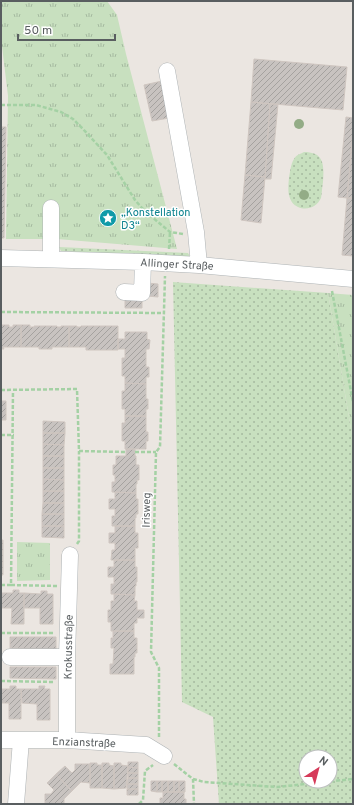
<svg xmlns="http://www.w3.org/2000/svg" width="354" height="805" font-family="Overpass,sans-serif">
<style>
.grass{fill:url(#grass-dots);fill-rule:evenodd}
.park{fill:url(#park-tufts)}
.building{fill:url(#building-hatch);stroke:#cfc6c0}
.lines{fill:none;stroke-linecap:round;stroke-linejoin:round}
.minor-casing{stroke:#aeb3b5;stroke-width:17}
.path{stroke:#a4d1a4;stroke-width:2.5;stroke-dasharray:4 2;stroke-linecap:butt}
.minor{stroke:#fff;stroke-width:16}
.tree{fill:#93ac86}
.labels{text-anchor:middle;stroke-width:3;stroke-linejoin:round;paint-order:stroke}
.culture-label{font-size:11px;fill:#0d838f;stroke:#fff;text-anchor:start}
.street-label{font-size:11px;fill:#595e60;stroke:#fff}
</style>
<defs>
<pattern id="grass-dots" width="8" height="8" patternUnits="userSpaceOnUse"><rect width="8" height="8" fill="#c8e0bf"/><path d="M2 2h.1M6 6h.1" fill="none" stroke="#a5b99f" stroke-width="1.8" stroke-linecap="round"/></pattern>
<pattern id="park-tufts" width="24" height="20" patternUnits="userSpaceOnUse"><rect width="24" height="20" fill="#c8e0bf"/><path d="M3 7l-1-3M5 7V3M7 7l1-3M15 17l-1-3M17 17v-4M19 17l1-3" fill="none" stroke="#a5b99f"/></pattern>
<pattern id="building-hatch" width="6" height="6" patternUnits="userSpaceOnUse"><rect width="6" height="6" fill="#c8c3c0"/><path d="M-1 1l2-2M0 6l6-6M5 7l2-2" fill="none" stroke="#a5a29f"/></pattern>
</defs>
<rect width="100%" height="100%" fill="#ebe6e1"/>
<path class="grass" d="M304 152C325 152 324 166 323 182 322 187 322 193 321 198 317 207 307 211 298 207 293 205 290 200 289 195 287 188 290 164 294 159 296 155 300 154 304 152Z
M59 247 188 253 191 258 61 251Z
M173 282 328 293 353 441V804H219L213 717 182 702ZM306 757H330V781H306Z"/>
<path class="park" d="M1 1H107L117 15 126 54 177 249 57 239H6L8 96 1 38Z
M328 293 353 295V441Z
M17 542 50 543V580L17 581Z"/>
<path class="building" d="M254 59 347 67 343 110 251 102Z
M162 81 169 118 152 121 144 85Z
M251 102 270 104 265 177 245 175Z
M270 104H278L271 179H265Z
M346 117 353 118V131L347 198 338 197Z
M1 127H6L4 238H1Z
M353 131V198H347Z
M245 175 265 177 261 223 241 220Z
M347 198H353V256L342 255Z
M147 283 158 284V297L147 296Z
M125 299 142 300V308H125Z
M1 325H9V327H13V325H21V347H3L4 349H1Z
M21 325H30V327H34V326H57V327H61V326H69V347H52V349H39V347H21Z
M69 326H77V327H81V326H118V350H86V347H69Z
M125 332H147V339L150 340 149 349H146V367H149V377H146V384L125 383V376H122V358H125V349H118V339H125Z
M125 383 146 384V399H148V409H146V416H125V409H122V391H125Z
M1 401H6V420H1Z
M125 416H146V432H148V441H146V449H125V441H122V423H125Z
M43 421 65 422V433H43Z
M43 433H65L64 445 43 444Z
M43 444 64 445V456H43Z
M126 449H135V456H136V465H139V480H137V484H136V493L112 492V482H115V475H113V465H116V456H126Z
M43 456H64V468H43Z
M43 468H64V480L43 479Z
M43 479 64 480V491H43Z
M43 491H64V503H43Z
M115 492 136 493V499H138V514H136V518H135V526H112V516H115V509H109V499H115Z
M43 503H64V514H42Z
M42 514H64V526H42Z
M42 526H64V538L42 537Z
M115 526H135V533H138V548H135V560H111L112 550H115V543H109V533H115Z
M1 540H3V552H1Z
M1 552H3V563H1Z
M114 560H135V567H137V582H136V586H135V595L111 594V584H114V577H108V567H114Z
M1 563H3V575H1Z
M13 590H19V593H24V624H11L12 608H1V593H13Z
M41 591H47V594H53V624H40V608H24V593L41 594Z
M114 594 135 595 134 601H137V610H144V618H137V623H134V631H111V622H108V610H111V601H114Z
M113 631H134V638H137V653H135V657H134V674H110V664H113L114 648H111V638H113Z
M10 637H56V649L10 648Z
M10 667H56V679L10 678Z
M10 686H16V689H21V719H9V703H1V689H10Z
M39 686H45L44 689H50V720H37V704L22 703 21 689H39Z
M128 762H138V768L128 767Z
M90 763H97V765H102V788H90Z
M102 763H109V765L114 766V789L102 788Z
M114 763H121V765L128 766 126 788 114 789Z
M75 764H90V783L81 782 72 791 56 774 65 766 72 773 75 770Z
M128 767 138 768V773H128Z
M128 773H138V778H128Z
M56 774 72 791 64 799V804H45V794H51L54 790 47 783Z
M128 778H138V784H127Z
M151 781H157V792L151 791Z
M157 781H162V792H157Z
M162 781H168V792H162Z
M168 781H174V792H168Z
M174 781H179V792H174Z
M179 781H185V792H179Z
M127 784H138V789H127Z
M127 789H138V795H127Z
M163 792H184V799H186V804H160V798H163Z"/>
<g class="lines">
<defs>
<path id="minor" d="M167 71 196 232 199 265
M1 258 143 262 199 265 353 279
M51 259V208
M124 292 142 293 143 262
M10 657H67
M1 740H67L146 745 164 756
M67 740V657L70 555
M16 804 21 740"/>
</defs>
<use href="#minor" class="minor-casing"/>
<path class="path" d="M1 105H36L61 112 73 119 82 128 107 155 135 200 142 208 152 217 170 232 183 234
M169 249 170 232
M332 291 353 402
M1 312 164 313
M1 390 77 389 79 451 126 452
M1 435H14
M135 452H156
M77 544 79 541V451
M1 585H11L13 391
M11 585 57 586
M1 633H54
M1 681 54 682
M159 737V668L151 652 156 452 160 447 165 276
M174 764 193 779 194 804
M193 779 204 782 277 787 353 779
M139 804 143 800 145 771 153 765"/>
<use href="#minor" class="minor"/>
</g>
<g class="tree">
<circle cx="299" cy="124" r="5"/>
<circle cx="304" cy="195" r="5"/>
</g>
<defs>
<symbol id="sight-disc" viewBox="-11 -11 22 22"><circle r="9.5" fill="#0f9aa8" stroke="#fff"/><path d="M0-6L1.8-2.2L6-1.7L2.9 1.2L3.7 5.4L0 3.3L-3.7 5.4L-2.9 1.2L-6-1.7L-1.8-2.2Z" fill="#fff"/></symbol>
</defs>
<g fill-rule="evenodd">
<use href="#sight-disc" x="98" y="208" width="20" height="20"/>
</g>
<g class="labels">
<g class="culture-label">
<text x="121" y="216">„Konstellation<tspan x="121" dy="13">D3“</tspan></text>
</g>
<g class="street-label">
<text transform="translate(177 264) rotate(3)" y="4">Allinger Straße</text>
<text transform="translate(146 510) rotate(-89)" y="4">Irisweg</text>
<text transform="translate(68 647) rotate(-89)" y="4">Krokusstraße</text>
<text transform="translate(84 742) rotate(2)" y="4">Enzianstraße</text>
</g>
</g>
<rect width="354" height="805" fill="none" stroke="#595e60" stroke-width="4"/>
<g transform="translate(318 769) rotate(36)"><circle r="19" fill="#ffffff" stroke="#bdbfbf"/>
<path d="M0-3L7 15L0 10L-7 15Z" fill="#d63b5a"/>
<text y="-6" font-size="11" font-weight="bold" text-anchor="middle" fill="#595e60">N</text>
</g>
<path d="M18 34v6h97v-6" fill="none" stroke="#595e60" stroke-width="2"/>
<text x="24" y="34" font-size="12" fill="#595e60" stroke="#ffffff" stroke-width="3" paint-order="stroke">50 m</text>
</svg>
